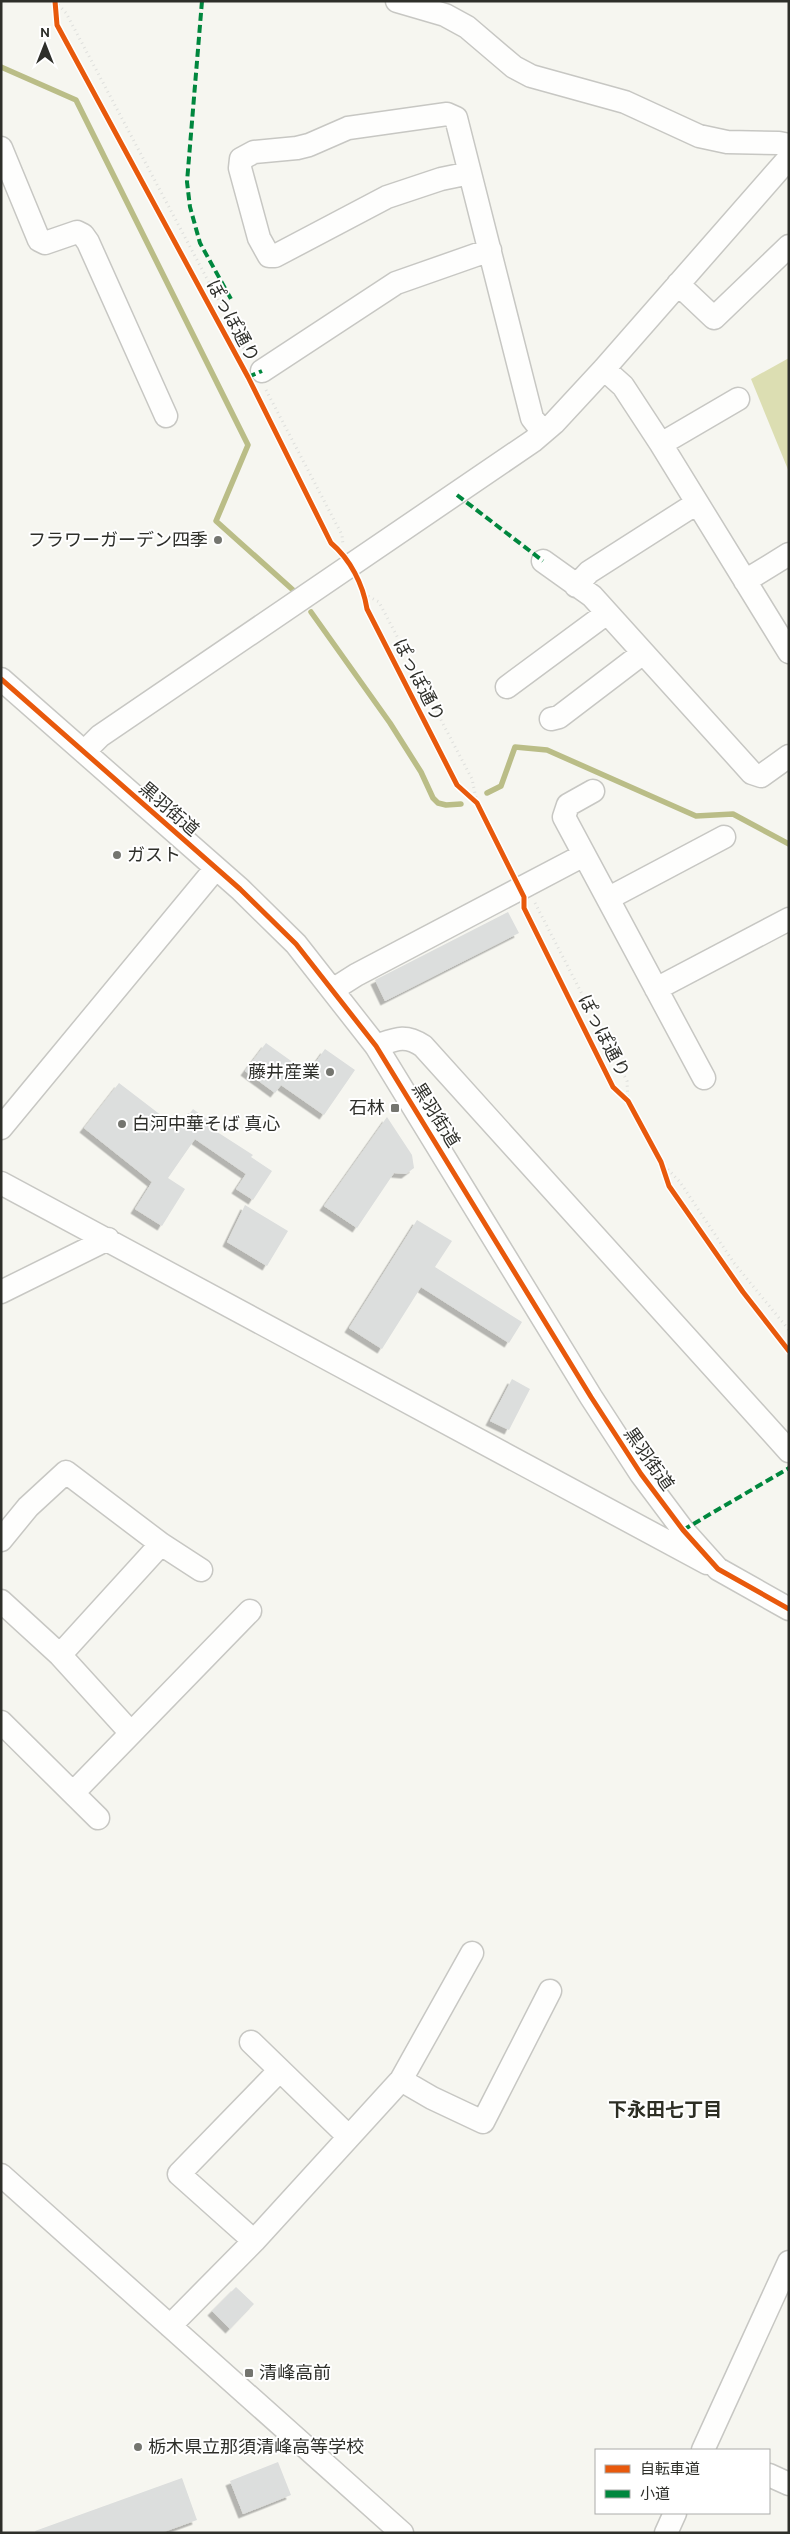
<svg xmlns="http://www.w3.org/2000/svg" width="790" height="2534" font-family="Overpass,'Noto Sans JP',sans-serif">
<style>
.forest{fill:#dcdeb2}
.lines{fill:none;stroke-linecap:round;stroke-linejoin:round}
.stream{stroke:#babd87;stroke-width:5.5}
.building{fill:#dcdedd;filter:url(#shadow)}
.minor-casing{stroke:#c7c7c3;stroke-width:25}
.path{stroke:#dedfdc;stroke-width:3;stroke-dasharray:1 4;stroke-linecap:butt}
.minor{stroke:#fefefd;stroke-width:22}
.quiet{stroke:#00873e;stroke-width:4;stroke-dasharray:8 4;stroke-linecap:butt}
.cycleway-casing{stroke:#fff;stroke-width:8}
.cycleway{stroke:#e8590c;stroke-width:5}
.poi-dot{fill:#74756f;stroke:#fff;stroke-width:2}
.labels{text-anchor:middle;stroke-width:4;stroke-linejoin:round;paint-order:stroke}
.street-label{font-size:18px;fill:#2e2f2a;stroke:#fff}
.poi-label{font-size:18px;fill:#2e2f2a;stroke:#fff;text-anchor:start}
.neighbourhood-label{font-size:19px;font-weight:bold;fill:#2d2e24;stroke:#fff}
</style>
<defs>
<filter id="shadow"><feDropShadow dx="-4.5" dy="4.5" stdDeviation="0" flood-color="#0004"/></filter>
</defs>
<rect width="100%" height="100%" fill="#f6f6f0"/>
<path class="forest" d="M789 358V472L751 379Z"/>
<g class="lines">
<path class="stream" d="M1 67 76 100 248 445 216 521 293 590
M311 612 390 723 421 772 433 798 438 803 446 805 461 804
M487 793 501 786 515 747 547 750 696 816 733 814 789 844"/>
</g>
<path class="building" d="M508 912 519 933 385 1001 375 980Z
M266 1043 308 1073 325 1049 355 1070 324 1115 281 1085 275 1093 245 1071Z
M119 1083 179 1129 193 1109 214 1124 211 1128 253 1155 251 1157 272 1171 253 1200 236 1189 246 1174 195 1139 168 1178 185 1189 162 1226 135 1209 152 1182 84 1128Z
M387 1117 412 1155 414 1168 406 1174 394 1173 357 1228 324 1206Z
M245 1205 288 1231 267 1266 227 1242Z
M417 1220 452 1241 435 1267 522 1322 509 1343 421 1287 382 1349 349 1328Z
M512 1379 530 1389 509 1430 490 1421Z
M236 2287 254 2304 230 2329 212 2311Z
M278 2462 291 2495 243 2514 230 2481Z
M182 2478 197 2520 161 2533H36L35 2531Z"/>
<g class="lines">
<defs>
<path id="minor" d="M397 1 445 15 467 27 514 67 531 76 625 102 699 136 727 142 779 143 789 145
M1 148 39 240 45 243 77 232 83 235 88 242 166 416
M470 173 441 179 387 197 275 256H269L259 238 240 168 241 159 254 152 297 148 309 145 348 128 447 114 456 118 532 418 543 432
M678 284 714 318 789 246
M604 369 623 386 661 444 789 652
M262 371 396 283 490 250
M661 444 738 399
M543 561 592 596 752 773 761 776 789 756
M745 581 789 554
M576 586 589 572 697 503
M1 679 240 889 296 944 376 1046 591 1397 641 1474 683 1530 718 1569 789 1609
M507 687 607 613
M551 719 559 717 643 653
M84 752 100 736 533 441 554 423 604 369 789 158
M593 791 568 805 564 817 704 1078
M609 898 724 837
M334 989 356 975 584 855
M656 989 789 919
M376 1046C396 1039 405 1034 423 1046L789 1451
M1 1128 216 868
M1 1183 707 1563
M1 1292 108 1239
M1 1540 28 1507 66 1472 161 1544 201 1570
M1 1601 60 1655 161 1544
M60 1655 131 1733
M1 1722 98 1818
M73 1793 250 1611
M251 2042 349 2137
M401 2080 432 2098 483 2122 550 1991
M1 2175 402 2533
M254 2241 179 2174 279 2071
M170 2326 254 2241 401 2080 472 1953
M703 2450 789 2262
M769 2475 789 2484
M666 2533 675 2513"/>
</defs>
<use href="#minor" class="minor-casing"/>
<path class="path" d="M55 1 66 13 248 356
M266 390 342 535 343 545
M364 594 379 602 472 779 477 803
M535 903 627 1081 628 1101
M661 1162 680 1182 734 1263 789 1330"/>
<use href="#minor" class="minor"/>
<path class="quiet" d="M202 1 187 182 190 207 200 243 231 299
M248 377 262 371
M457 495 543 561
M683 1530 789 1468"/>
<defs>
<path id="cycleway" d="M55 1 57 25 248 377 331 543C350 559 363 584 367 609L457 785 477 803 524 897V908L613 1087 628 1101 661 1162 669 1186 743 1292 789 1351
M1 679 240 889 296 944 376 1046 591 1397 641 1474 683 1530 718 1569 789 1609"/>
</defs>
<use href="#cycleway" class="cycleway-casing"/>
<use href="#cycleway" class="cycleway"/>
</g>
<g class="poi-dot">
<circle cx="218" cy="540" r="5"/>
<circle cx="117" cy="855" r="5"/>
<circle cx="330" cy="1072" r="5"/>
<rect x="390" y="1103" width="10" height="10" rx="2.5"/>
<circle cx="122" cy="1124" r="5"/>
<rect x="244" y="2368" width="10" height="10" rx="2.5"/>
<circle cx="138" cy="2447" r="5"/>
</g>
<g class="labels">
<g class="street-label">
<text transform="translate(233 321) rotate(62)" y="6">ぽっぽ通り</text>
<text transform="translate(419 680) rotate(63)" y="6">ぽっぽ通り</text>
<text transform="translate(169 809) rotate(41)" y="6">黒羽街道</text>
<text transform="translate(604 1036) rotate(63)" y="6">ぽっぽ通り</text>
<text transform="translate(436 1115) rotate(58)" y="6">黒羽街道</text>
<text transform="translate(649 1459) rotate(55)" y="6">黒羽街道</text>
</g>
<g class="poi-label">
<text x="208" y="546" text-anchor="end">フラワーガーデン四季</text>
<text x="127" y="861">ガスト</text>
<text x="320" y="1078" text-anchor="end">藤井産業</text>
<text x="385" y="1114" text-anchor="end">石林</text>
<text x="132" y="1130">白河中華そば 真心</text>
<text x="259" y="2379">清峰高前</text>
<text x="148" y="2453">栃木県立那須清峰高等学校</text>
</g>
<g class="neighbourhood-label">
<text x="665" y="2116">下永田七丁目</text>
</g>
</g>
<rect width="790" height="2534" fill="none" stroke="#2e2f2a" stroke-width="5"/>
<rect x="595" y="2449" width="175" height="65" fill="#ffffff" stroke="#abacaa"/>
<rect x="605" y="2465" width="25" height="8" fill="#e8590c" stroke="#abacaa"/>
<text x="640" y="2474" font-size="15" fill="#2e2f2a">自転車道</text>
<rect x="605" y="2490" width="25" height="8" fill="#00873e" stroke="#abacaa"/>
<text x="640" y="2499" font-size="15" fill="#2e2f2a">小道</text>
<g transform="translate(45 45)" stroke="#ffffff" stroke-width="4" paint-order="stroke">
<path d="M0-4L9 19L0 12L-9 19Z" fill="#2e2f2a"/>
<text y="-8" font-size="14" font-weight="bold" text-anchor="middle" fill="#2e2f2a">N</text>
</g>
</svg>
